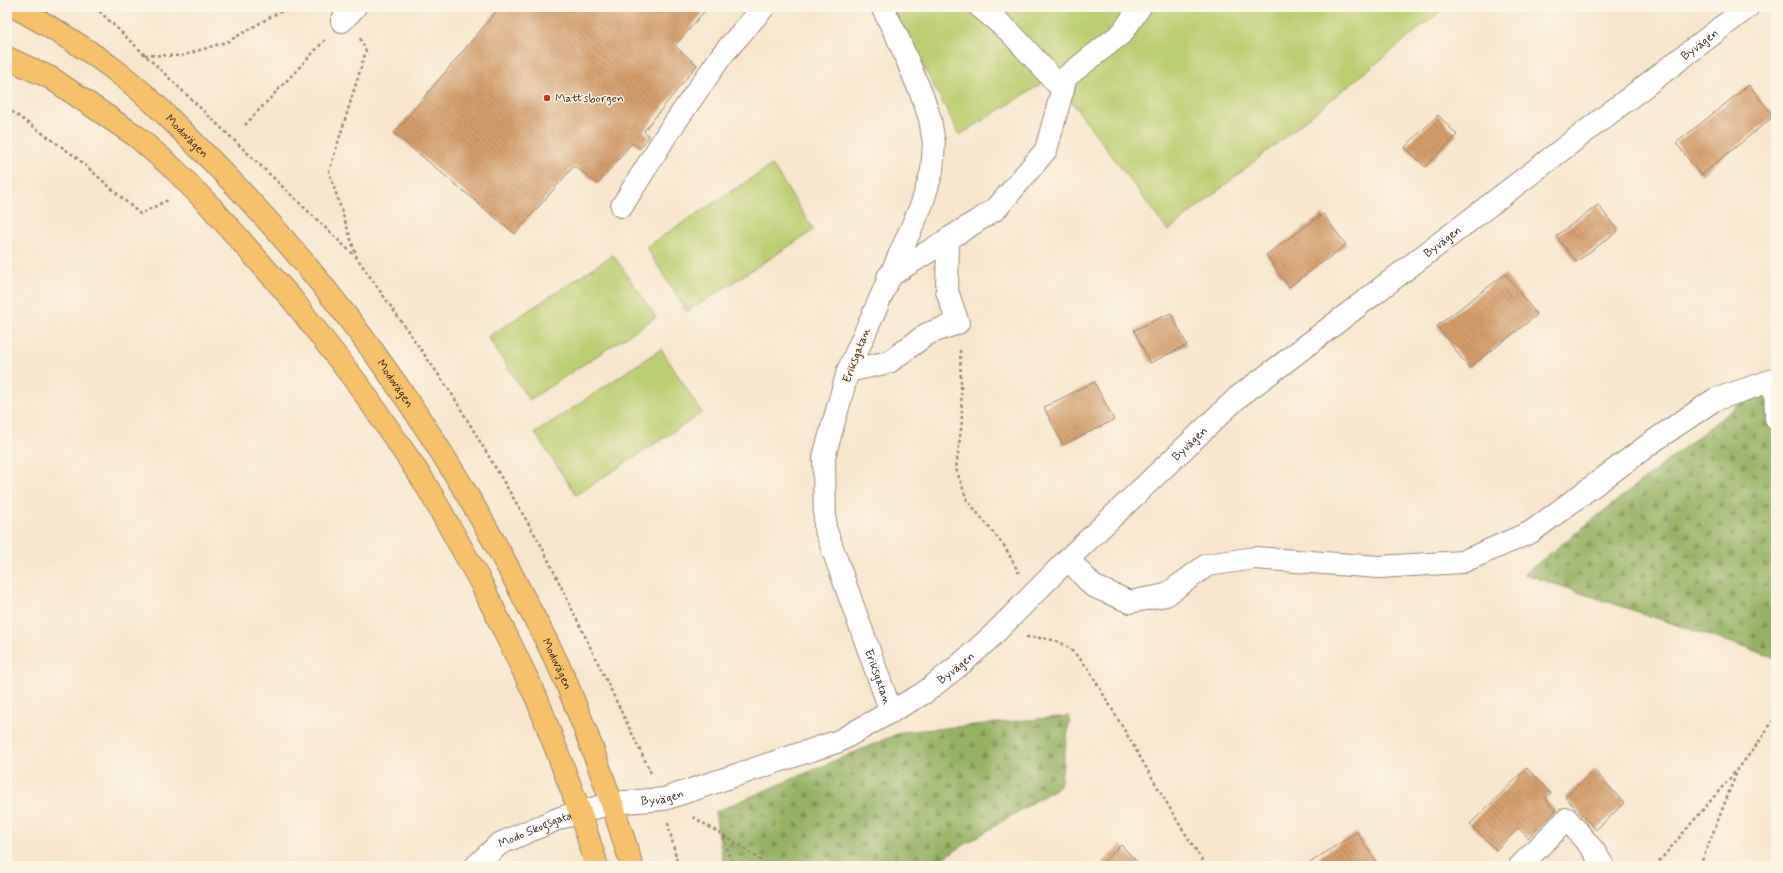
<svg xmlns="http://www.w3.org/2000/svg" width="1783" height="873" font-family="Mynerve,sans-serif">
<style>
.forest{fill:url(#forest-firs);stroke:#686e41}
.green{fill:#bcce72;stroke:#7c7c48}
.building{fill:url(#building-back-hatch)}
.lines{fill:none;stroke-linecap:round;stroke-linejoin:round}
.minor-casing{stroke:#998876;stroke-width:24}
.major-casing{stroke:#998876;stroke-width:24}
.path{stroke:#998876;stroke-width:2.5;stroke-dasharray:3 3;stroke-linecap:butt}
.minor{stroke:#fff;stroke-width:22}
.major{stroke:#f5c16b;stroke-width:22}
.poi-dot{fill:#c8321e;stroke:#fcf5e5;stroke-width:1.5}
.labels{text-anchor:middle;stroke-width:3;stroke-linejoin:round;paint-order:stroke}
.street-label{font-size:12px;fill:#3b2a1e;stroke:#fcf5e5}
.poi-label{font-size:12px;fill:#3b2a1e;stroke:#fcf5e5;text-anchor:start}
</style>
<defs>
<pattern id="forest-firs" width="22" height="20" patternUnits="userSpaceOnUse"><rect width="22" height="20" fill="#95b164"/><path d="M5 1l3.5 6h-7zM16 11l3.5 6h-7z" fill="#7b9052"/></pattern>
<pattern id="building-back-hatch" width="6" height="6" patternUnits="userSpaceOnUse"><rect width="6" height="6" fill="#d49d6a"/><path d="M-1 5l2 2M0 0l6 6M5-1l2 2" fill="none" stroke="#ad8057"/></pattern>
</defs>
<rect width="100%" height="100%" fill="#fcf5e5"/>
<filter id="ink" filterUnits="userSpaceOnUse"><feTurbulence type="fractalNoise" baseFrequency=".025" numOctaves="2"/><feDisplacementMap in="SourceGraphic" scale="8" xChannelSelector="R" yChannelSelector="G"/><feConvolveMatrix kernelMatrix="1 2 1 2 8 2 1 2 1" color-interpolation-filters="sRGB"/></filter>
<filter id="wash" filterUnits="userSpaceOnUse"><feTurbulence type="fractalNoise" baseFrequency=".012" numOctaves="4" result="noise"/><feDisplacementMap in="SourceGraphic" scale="16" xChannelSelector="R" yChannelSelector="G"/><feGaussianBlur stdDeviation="0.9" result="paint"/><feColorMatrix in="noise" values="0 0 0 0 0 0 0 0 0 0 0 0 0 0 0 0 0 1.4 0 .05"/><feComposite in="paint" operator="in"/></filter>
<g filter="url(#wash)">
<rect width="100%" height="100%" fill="#f7e6cd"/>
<path class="forest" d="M1776 375V658L1524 574Z
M1070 716 1060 786 930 866H724L715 812 902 732Z"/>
<path class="green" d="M892 7H1446L1168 231 1063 90 1052 77 960 135Z
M772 165 814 230 687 312 646 247Z
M613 255 656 317 529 400 488 337Z
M661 349 702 413 576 495 535 433Z"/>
<g id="blocks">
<path class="building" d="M500 7H708L675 46 697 65 644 131 649 137 640 148 632 143 598 184 574 166 515 234 394 133Z
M1749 85 1774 116 1701 175 1676 143Z
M1438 115 1457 135 1425 167 1405 147Z
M1598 205 1618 231 1576 262 1556 236Z
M1323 214 1346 245 1289 287 1266 255Z
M1505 274 1537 315 1469 368 1437 326Z
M1171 313 1187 345 1150 363 1134 330Z
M1094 382 1114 420 1063 445 1044 407Z
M1527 768 1551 793 1545 799 1556 811 1528 838 1519 828 1496 850 1470 824Z
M1594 770 1624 803 1596 830 1565 797Z
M1357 832 1379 866H1305Z
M1121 845 1141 866H1099Z"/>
</g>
</g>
<g filter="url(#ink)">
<use href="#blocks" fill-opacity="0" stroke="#998876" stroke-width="1"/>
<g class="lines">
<defs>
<g id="minor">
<path id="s1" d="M882 7 897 36 923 98 930 119 934 143 932 171 922 204 848 371 824 457 825 528 891 712"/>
<path d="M980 7 1010 32 1063 90"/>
<path d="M342 21 355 7"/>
<path d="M622 206 667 134 722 55 764 7"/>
<path d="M888 277 996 209 1046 150 1066 77 1122 33 1140 7"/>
<path d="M848 371 889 362 927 334 958 323 947 291 948 239"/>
<path d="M1775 379 1776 418"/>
<path d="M1068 559 1093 586 1130 602 1166 595 1207 565 1255 558 1379 567 1462 562 1531 532 1655 440 1714 400 1776 379"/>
<path id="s2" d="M476 866 499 844 560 818 612 803 664 799 839 741 924 693 962 663 992 636 1068 559 1238 397 1281 365 1748 7"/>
<path d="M1520 866 1567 819 1594 851 1603 866"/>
</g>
<g id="major">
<path id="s3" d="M15 7C51 27 87 48 120 74 151 98 179 128 207 156 335 285 442 437 525 600 539 627 554 654 566 682 591 742 613 804 632 866"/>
<path d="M7 58 51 78 136 136 175 170 212 208 292 299 360 387 425 483 480 581 537 699 580 812 597 866"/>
</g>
</defs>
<use href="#minor" class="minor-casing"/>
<use href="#major" class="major-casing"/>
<path class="path" d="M95 7 357 258 452 394 541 545 652 775
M145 55 181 56 229 41 279 12 314 9 320 12
M7 108 76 157 140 214 168 200
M245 125 325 40
M357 258 329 172 366 51 360 38
M960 350 962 421 956 469 967 500 1005 547 1019 573
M1026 637C1062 639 1065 642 1088 668L1178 822 1206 866
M693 817 741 846 768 866
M668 823 678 866
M724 836 728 853 734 866
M1655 866 1736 771
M1700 866 1738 769 1761 739 1776 716"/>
<use href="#minor" class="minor"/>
<use href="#major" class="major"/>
</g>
</g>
<circle class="poi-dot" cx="547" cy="98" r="4"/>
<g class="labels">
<g class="street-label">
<text dy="4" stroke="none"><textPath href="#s2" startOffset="1499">Byvägen</textPath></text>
<text dy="4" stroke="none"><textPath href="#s3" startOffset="216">Modovägen</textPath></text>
<text dy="4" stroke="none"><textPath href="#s2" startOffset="1175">Byvägen</textPath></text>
<text transform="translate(856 355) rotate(-69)" y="4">Eriksgatan</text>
<text dy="4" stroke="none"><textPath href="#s3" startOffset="540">Modovägen</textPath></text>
<text dy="4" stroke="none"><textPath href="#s2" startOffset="851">Byvägen</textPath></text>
<text dy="4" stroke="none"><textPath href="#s3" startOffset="864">Modovägen</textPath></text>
<text dy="4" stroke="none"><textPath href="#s2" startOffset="527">Byvägen</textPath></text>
<text dy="4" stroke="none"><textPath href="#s1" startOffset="710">Eriksgatan</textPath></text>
<text dy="4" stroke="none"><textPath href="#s2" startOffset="203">Byvägen</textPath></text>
<text dy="4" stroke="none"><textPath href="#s2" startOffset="71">Modo Skogsgata</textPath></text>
</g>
<g class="poi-label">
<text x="555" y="102">Mattsborgen</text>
</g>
</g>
<rect width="1783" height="873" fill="none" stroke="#fcf5e5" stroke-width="24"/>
</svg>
